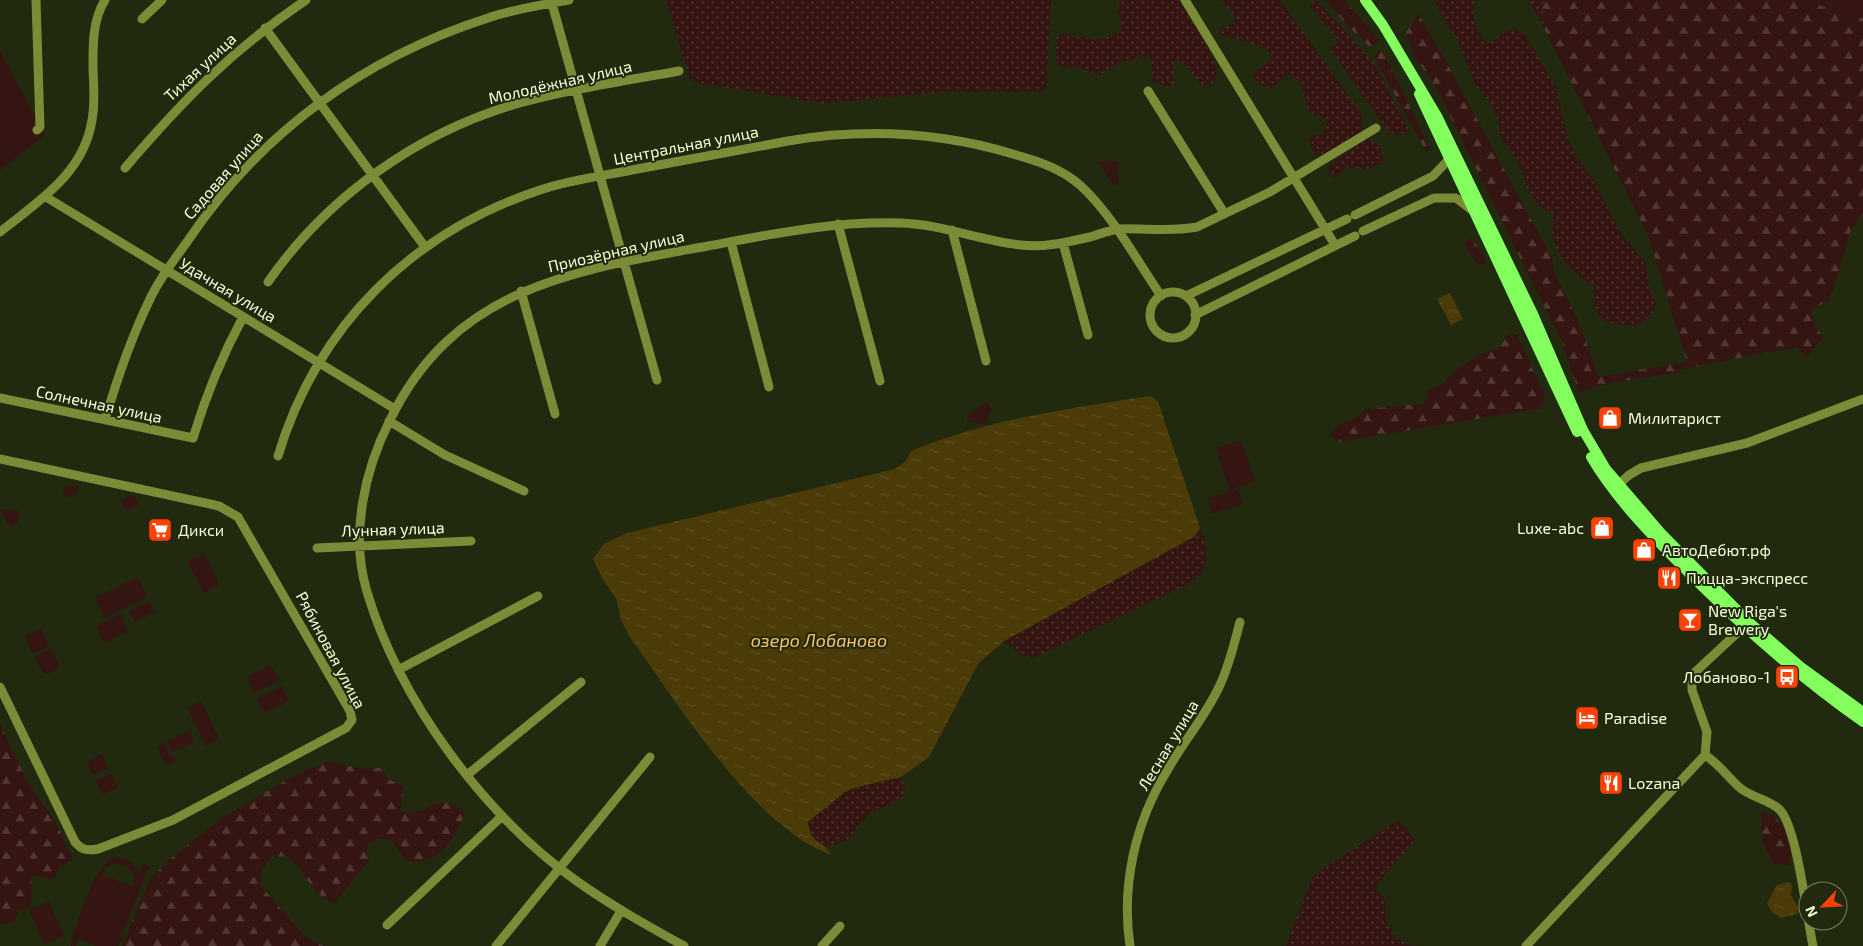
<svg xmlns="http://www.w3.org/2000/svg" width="1863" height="946" font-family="'Exo 2',sans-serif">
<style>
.grass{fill:url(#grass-dots)}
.forest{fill:url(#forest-firs)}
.green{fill:#341511;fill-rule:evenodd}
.water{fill:url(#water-ripples)}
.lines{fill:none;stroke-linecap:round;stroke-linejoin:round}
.minor{stroke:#7b8b37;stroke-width:9}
.major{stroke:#83ff5e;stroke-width:10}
.labels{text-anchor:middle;stroke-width:4;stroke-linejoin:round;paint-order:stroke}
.street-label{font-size:16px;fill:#f5ffd7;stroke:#21290f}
.poi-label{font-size:16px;fill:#f5ffd7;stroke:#21290f;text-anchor:start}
.water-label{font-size:18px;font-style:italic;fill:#ffc365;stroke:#21290f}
</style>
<defs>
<pattern id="grass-dots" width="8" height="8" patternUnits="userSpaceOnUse" patternTransform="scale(1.25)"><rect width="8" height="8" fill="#341511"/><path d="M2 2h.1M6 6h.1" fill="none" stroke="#523833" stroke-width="1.8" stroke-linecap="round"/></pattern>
<pattern id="forest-firs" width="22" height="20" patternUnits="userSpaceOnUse" patternTransform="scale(1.25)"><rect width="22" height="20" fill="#341511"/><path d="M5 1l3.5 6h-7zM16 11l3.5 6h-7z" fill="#523833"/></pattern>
<pattern id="water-ripples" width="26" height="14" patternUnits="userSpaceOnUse" patternTransform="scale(1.25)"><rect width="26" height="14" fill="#4a3b08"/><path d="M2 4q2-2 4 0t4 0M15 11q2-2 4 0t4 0" fill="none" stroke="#5c4f20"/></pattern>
</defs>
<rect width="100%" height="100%" fill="#21290f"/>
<path class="grass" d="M666 0H1051L1046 88 1041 92H943L822 103 694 82 690 78Z
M1121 0H1178C1190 19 1219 58 1217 79L1211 84 1203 85C1191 76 1191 67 1176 59L1172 66 1175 82 1168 88 1153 81 1151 58 1144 55 1129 61H1121L1100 75 1078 67H1061L1056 61 1057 37 1063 33 1097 40 1119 33 1122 25 1117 10Z
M1221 0H1280L1358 109 1362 116V132L1320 156 1313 153 1309 139 1316 135 1323 134 1327 119 1313 115 1307 108 1302 86 1291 74 1283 78 1272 89C1263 88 1259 84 1252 77L1256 70 1269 62 1272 55 1260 45 1222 36 1219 29 1235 23 1234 16Z
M1317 0 1376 66 1409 130 1403 135H1396L1388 131 1329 47 1336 44V37L1310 6 1311 3Z
M1434 0H1474C1471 16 1476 33 1488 44 1502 35 1508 23 1524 34L1556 88 1568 139 1577 157 1595 182 1620 232 1646 263 1648 285 1656 304 1653 313 1637 326 1607 322 1599 315 1595 307 1594 286C1575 274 1557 259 1553 235 1552 229 1554 221 1554 215L1537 204 1527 188 1522 169 1500 136V126L1493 108 1475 84 1456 37 1450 30Z
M1529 0H1543V26Z
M1367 139C1379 143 1385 149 1383 162L1370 169 1346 167 1335 178 1329 173V165Z
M1200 528C1208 551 1211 567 1191 583L1032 658 1022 655 1004 641 1195 536Z
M901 777 905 789 900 799 869 814 847 840 827 847C814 841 810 836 808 822L845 792 857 787Z
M1399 820 1415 840 1375 886 1385 900 1387 922 1394 936 1407 945 1422 946H1286L1313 875Z"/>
<path class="forest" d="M1325 0H1344L1379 40 1371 48 1345 23Z
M1543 0H1802L1863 18V215L1851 230 1830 300 1811 310 1815 327 1824 337 1806 357 1798 347 1691 367 1674 373 1611 383 1579 392 1563 345 1435 85 1415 57 1406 33 1418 14 1442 54 1553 260V270L1578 320 1599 377 1687 362 1648 235 1543 26Z
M1380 50 1385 55 1424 136 1430 150 1427 153 1374 57Z
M1472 238 1487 263 1478 265 1463 243Z
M1516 333 1544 394 1543 408 1338 442 1330 434 1340 424 1355 419 1366 409 1421 404 1427 399 1428 390 1443 384 1453 372 1484 352 1499 348 1508 335Z
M0 724 29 785 55 821 73 859 59 867 55 877 49 880 41 876H31L32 901 27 909 19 910 14 922 7 924 0 923Z
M327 762 365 769 380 768 390 780 404 786 400 812 422 811 436 803H452L465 813C454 839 437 869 405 860L392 840 380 839 369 843 366 852 370 859 334 904 316 892 298 866 287 856 271 857 262 870 260 885 302 933 314 942 324 946H122L151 877 172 858 219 820 295 775Z
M1761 813C1783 814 1797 846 1788 865L1775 864C1762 851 1761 831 1761 813Z"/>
<path class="green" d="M1802 0H1863V18Z
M0 51 45 135 0 170Z
M1117 161 1118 185H1113L1099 162Z
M987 402 991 410 987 422 981 424 967 421V415Z
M1241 440 1255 481 1229 490 1216 448Z
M65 485 79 487 77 493 69 497 63 496Z
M1238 489 1243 504 1212 514 1207 499Z
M131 495 135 496 139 504 126 511 121 500Z
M0 509 19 511V523L10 527Z
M204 553 218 581V585L205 592 201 589 188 561Z
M138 577 147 597 105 618 95 598Z
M150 601 155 612 135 622 129 611Z
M120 614 128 631 104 643 96 626Z
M41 628 49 646 33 654 25 636Z
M51 649 59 665 58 669 47 674 43 673 35 657Z
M269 666 273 668 279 680 254 693 248 680 249 676Z
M282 686 289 701 264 713 257 698Z
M201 701 219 739 206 746 187 708Z
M189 731 194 742 172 752 167 741Z
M164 743 169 755 174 756 177 761 170 765 165 763 157 747Z
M102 754 108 768 93 775 87 762Z
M111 774 118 787 103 794 96 781Z
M113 858C126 856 134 862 139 874L143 864 149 866 118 946H96L77 938 76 946H71L72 937C80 918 94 865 113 858ZM116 863C130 864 137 874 133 887L103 875 105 868Z
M49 902 64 936 44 944 29 910Z"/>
<path class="water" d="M1450 293 1463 319 1451 325 1437 299Z
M1150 396 1158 401 1200 528 1195 536 1004 641 978 664 929 757 901 777 857 787 845 792 808 822C811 846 822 838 831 855 754 827 679 705 631 639L621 620 616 598 603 580 593 559 604 544 627 533 895 469 906 461 911 451C986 420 1069 408 1150 396Z
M1788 882 1792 884 1791 895 1799 909 1797 914 1781 918 1772 912 1767 903 1777 885Z"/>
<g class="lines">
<path class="minor" d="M36 0 40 127 37 130
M551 0 657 380
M1185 0 1335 245
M142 19 162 0
M265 28 425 247
M1148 91 1224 213
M125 168C183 100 232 50 306 0
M46 197 395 409
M1355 215 1433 176 1454 154
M838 224 880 381
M952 230 986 361
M1363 231 1434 198H1456L1473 211
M0 232C39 201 84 173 92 120 95 104 94 86 93 70 93 46 92 21 105 0
M731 242 769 387
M1063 243 1088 335
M268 282C327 197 417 133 516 104 569 89 624 81 679 71
M521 291 555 414
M1150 315a23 23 0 1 1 46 0a23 23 0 1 1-46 0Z
M1186 296 1347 219
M1195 315 1355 236
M0 398 193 438C206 395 222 356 243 317
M105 420C117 379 131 338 150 299 159 279 174 260 187 242 260 133 363 58 488 18 514 9 542 5 569 0
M389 421 445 455 524 491
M278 456C317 326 412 232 540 190 569 180 602 176 632 170 684 160 736 151 788 141 864 128 939 132 1013 154 1037 161 1061 168 1081 186 1113 216 1136 259 1161 296
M0 459 219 506 238 517 350 711 352 720 346 728 173 820 98 849C87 851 82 850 75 842L0 687
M1615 488 1629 475 1641 468 1747 443 1863 399
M317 548 471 541
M398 670 538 596
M1705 755 1707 732 1692 690V675L1749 622
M467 775 581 682
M387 925 502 816
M496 946 650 757
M600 946 621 911
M684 946C648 926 612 906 578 882 485 816 400 702 367 592 350 536 364 471 390 420 455 286 577 270 708 246 772 234 834 221 900 223 942 224 980 241 1021 245 1045 248 1067 242 1090 237 1100 234 1110 230 1120 229 1146 228 1172 232 1197 227L1270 192 1376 128
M822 946 840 926
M1130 946C1121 886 1135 823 1167 771 1183 742 1205 717 1219 687 1229 667 1234 644 1240 622
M1526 946 1705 755C1719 764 1727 776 1739 787 1750 797 1767 799 1779 809 1797 825 1807 919 1813 946"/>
<path class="major" d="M1365 0 1383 25 1437 116 1533 314 1583 430 1606 469 1661 533 1749 622 1801 667 1863 712
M1419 94 1577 432
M1591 457C1614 496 1645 528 1676 560 1734 620 1795 674 1863 722"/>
</g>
<defs>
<symbol id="shop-square" viewBox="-11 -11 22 22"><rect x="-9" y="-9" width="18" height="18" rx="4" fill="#ff4103" stroke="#21290f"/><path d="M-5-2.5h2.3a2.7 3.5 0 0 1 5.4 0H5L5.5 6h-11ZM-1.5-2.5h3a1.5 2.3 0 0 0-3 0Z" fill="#fff"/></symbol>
<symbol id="supermarket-square" viewBox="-11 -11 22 22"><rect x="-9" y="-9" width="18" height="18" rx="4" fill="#ff4103" stroke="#21290f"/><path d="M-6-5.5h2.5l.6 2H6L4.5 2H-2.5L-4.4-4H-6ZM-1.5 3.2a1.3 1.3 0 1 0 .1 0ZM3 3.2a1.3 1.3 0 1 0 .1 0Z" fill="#fff"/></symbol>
<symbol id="restaurant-square" viewBox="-11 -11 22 22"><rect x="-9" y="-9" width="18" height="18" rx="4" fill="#ff4103" stroke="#21290f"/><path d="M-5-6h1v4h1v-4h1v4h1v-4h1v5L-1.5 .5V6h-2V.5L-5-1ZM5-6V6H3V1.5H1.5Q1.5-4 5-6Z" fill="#fff"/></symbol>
<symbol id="bar-square" viewBox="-11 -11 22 22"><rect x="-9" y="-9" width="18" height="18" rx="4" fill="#ff4103" stroke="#21290f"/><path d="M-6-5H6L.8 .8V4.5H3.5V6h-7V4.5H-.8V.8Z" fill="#fff"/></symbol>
<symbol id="bus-square" viewBox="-11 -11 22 22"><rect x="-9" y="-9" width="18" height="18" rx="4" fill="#ff4103" stroke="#21290f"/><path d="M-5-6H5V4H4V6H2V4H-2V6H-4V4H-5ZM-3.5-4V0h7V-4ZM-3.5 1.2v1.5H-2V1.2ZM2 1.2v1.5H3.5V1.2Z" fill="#fff"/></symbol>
<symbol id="hotel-square" viewBox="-11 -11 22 22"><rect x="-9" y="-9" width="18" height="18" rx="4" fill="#ff4103" stroke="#21290f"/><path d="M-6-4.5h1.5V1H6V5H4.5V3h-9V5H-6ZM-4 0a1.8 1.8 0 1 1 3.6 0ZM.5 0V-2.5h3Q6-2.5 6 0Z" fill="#fff"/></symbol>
</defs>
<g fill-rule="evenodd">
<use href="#shop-square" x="1596" y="404" width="28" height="28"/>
<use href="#shop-square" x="1588" y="514" width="28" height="28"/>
<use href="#supermarket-square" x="146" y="516" width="28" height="28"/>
<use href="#shop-square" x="1630" y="536" width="28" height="28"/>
<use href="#restaurant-square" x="1655" y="564" width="28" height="28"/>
<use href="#bar-square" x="1676" y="606" width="28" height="28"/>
<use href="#bus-square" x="1773" y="663" width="28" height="28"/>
<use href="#hotel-square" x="1573" y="704" width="28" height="28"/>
<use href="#restaurant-square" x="1597" y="769" width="28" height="28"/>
</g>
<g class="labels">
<g class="street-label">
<text transform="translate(200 67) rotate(-43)" y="6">Тихая улица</text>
<text transform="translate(560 82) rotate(-13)" y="6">Молодёжная улица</text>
<text transform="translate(686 145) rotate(-11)" y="6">Центральная улица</text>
<text transform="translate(223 175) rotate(-49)" y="6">Садовая улица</text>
<text transform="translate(616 251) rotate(-13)" y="6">Приозёрная улица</text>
<text transform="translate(228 290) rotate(31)" y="6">Удачная улица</text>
<text transform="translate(99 404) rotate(12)" y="6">Солнечная улица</text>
<text transform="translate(393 529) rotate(-2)" y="6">Лунная улица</text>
<text transform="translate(331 650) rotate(62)" y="6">Рябиновая улица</text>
<text transform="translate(1168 745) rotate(-59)" y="6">Лесная улица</text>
</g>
<g class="poi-label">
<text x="1628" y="424">Милитарист</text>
<text x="1584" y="534" text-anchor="end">Luxe-abc</text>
<text x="178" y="536">Дикси</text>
<text x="1662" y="556">АвтоДебют.рф</text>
<text x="1686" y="584">Пицца-экспресс</text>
<text x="1708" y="617">New Riga's<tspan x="1708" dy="18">Brewery</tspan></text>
<text x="1770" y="683" text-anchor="end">Лобаново-1</text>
<text x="1604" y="724">Paradise</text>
<text x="1628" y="789">Lozana</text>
</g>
<g class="water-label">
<text x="819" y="647">озеро Лобаново</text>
</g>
</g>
<g transform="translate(1823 906) rotate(245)"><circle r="24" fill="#21290f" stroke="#767f5f"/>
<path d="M0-4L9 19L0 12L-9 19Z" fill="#ff4103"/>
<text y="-8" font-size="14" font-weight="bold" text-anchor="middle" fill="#f5ffd7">N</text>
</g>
</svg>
